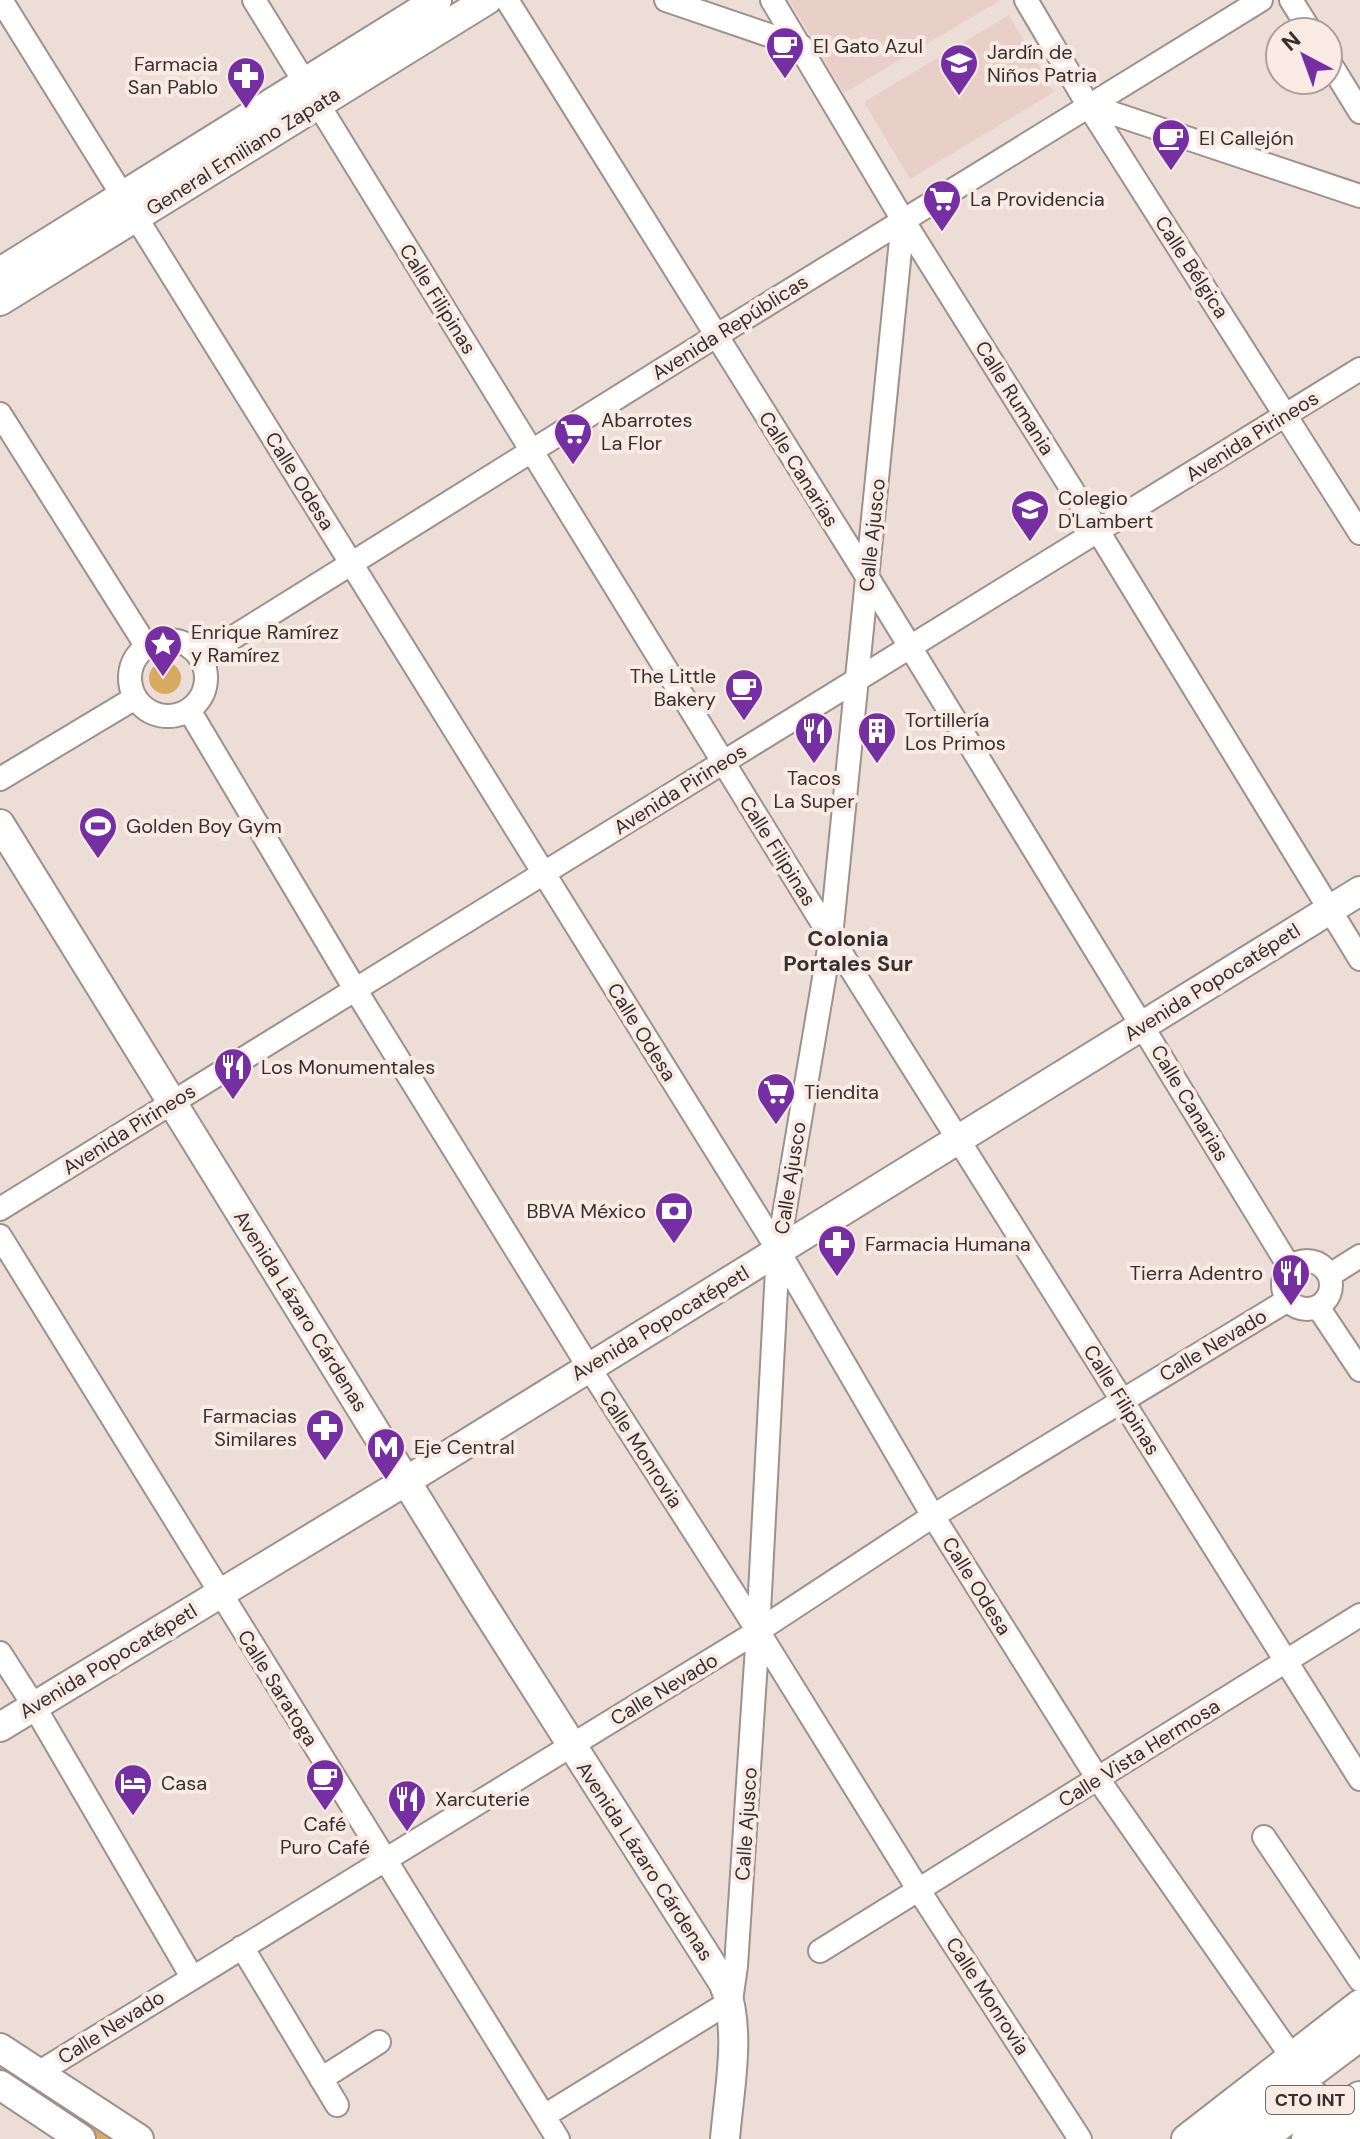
<svg xmlns="http://www.w3.org/2000/svg" width="1360" height="2139" font-family="'DM Sans',sans-serif">
<style>
.built{fill:#e8d0c8}
.green{fill:#d8a960}
.lines{fill:none;stroke-linecap:round;stroke-linejoin:round}
.minor-casing{stroke:#9f908b;stroke-width:26}
.major-casing{stroke:#9f908b;stroke-width:32}
.highway-casing{stroke:#9f908b;stroke-width:36}
.minor{stroke:#fff;stroke-width:22}
.major{stroke:#fff;stroke-width:28}
.highway{stroke:#fff;stroke-width:32}
.labels{text-anchor:middle;stroke-width:8;stroke-linejoin:round;paint-order:stroke}
.shield{fill:#faeae4;stroke:#716865;stroke-width:2}
.shield-label{font-size:18px;font-weight:bold;fill:#36302e}
.poi-label{font-size:20px;fill:#36302e;stroke:#faeae4;text-anchor:start}
.street-label{font-size:20px;fill:#36302e;stroke:#faeae4}
.neighbourhood-label{font-size:22px;font-weight:bold;fill:#36302e;stroke:#faeae4}
</style>
<rect width="100%" height="100%" fill="#edddd7"/>
<path class="built" d="M789 0H1001L844 93Z
M1009 15 1054 92 910 179 864 102Z"/>
<path class="green" d="M149 678a16 16 0 1 1 32 0a16 16 0 1 1-32 0Z
M0 2059 122 2139H99L0 2074Z"/>
<g class="lines">
<defs>
<path id="minor" d="M1 0 778 1250 933 1516 1098 1779 1292 2057
M254 0 831 937 1360 1779
M507 0 868 578 1290 1268
M666 0 801 46
M772 0 903 220 1098 531 1360 959
M1026 0 1088 105 1360 533
M1291 0 1311 32
M1328 60 1360 112
M1088 105 1360 196
M0 414 147 647
M130 678a38 38 0 1 1 76 0a38 38 0 1 1-76 0Z
M200 658 716 336 1261 0
M189 710 355 989 588 1366 758 1631 918 1889 1080 2139
M0 779 135 698
M0 1209 1360 369
M0 1236 558 2139
M1283 1285a24 24 0 1 1 48 0a24 24 0 1 1-48 0Z
M1330 1275 1360 1256
M1318 1307 1360 1370
M0 1653 34 1706 192 1977
M1264 1837 1360 1980
M242 1947 337 2105
M820 1951 1360 1615
M38 2073 758 1631 933 1516 1288 1300
M321 2079 379 2042
M544 2116 731 2001 736 1966 758 1631 778 1250 831 937 903 220"/>
<path id="major" d="M0 272 437 0
M0 301 487 0
M0 824 477 1596 724 1984C742 2031 729 2089 725 2139
M0 1727 406 1481 1360 891
M0 2048 139 2139
M0 2085 81 2139
M1186 2139 1360 2004"/>
<path id="highway" d="M1220 2139 1360 2034
M1260 2139 1313 2097
M1308 2139 1360 2098
M1345 2139 1360 2125"/>
</defs>
<use href="#minor" class="minor-casing"/>
<use href="#major" class="major-casing"/>
<use href="#highway" class="highway-casing"/>
<use href="#minor" class="minor"/>
<use href="#major" class="major"/>
<use href="#highway" class="highway"/>
</g>
<defs>
<symbol id="cafe-pin" viewBox="-11 -11 22 30"><path d="M0 17L-7.5 6A9.5 9.5 0 1 1 7.5 6Z" fill="#752fa2" stroke="#faeae4"/><path d="M-5.5-4.5H6V0H3Q3 3.5 0 3.5H-2.5Q-5.5 3.5-5.5 0ZM3-3.2v2h1.7v-2ZM-6 4.5H4V6H-6Z" fill="#fff"/></symbol>
<symbol id="school-pin" viewBox="-11 -11 22 30"><path d="M0 17L-7.5 6A9.5 9.5 0 1 1 7.5 6Z" fill="#752fa2" stroke="#faeae4"/><path d="M0-5L7-2L0 1L-7-2ZM-4 1L0 2.5L4 1V4Q0 6-4 4Z" fill="#fff"/></symbol>
<symbol id="pharmacy-pin" viewBox="-11 -11 22 30"><path d="M0 17L-7.5 6A9.5 9.5 0 1 1 7.5 6Z" fill="#752fa2" stroke="#faeae4"/><path d="M-2-6h4v4h4v4h-4v4h-4v-4h-4v-4h4Z" fill="#fff"/></symbol>
<symbol id="supermarket-pin" viewBox="-11 -11 22 30"><path d="M0 17L-7.5 6A9.5 9.5 0 1 1 7.5 6Z" fill="#752fa2" stroke="#faeae4"/><path d="M-6-5.5h2.5l.6 2H6L4.5 2H-2.5L-4.4-4H-6ZM-1.5 3.2a1.3 1.3 0 1 0 .1 0ZM3 3.2a1.3 1.3 0 1 0 .1 0Z" fill="#fff"/></symbol>
<symbol id="sight-pin" viewBox="-11 -11 22 30"><path d="M0 17L-7.5 6A9.5 9.5 0 1 1 7.5 6Z" fill="#752fa2" stroke="#faeae4"/><path d="M0-6L1.8-2.2L6-1.7L2.9 1.2L3.7 5.4L0 3.3L-3.7 5.4L-2.9 1.2L-6-1.7L-1.8-2.2Z" fill="#fff"/></symbol>
<symbol id="restaurant-pin" viewBox="-11 -11 22 30"><path d="M0 17L-7.5 6A9.5 9.5 0 1 1 7.5 6Z" fill="#752fa2" stroke="#faeae4"/><path d="M-5-6h1v4h1v-4h1v4h1v-4h1v5L-1.5 .5V6h-2V.5L-5-1ZM5-6V6H3V1.5H1.5Q1.5-4 5-6Z" fill="#fff"/></symbol>
<symbol id="building-pin" viewBox="-11 -11 22 30"><path d="M0 17L-7.5 6A9.5 9.5 0 1 1 7.5 6Z" fill="#752fa2" stroke="#faeae4"/><path d="M-4-6H4V6H1V3H-1V6H-4ZM-2.5-4.3h1.7v1.8h-1.7ZM.8-4.3h1.7v1.8H.8ZM-2.5-1h1.7V.8h-1.7ZM.8-1h1.7V.8H.8Z" fill="#fff"/></symbol>
<symbol id="stadium-pin" viewBox="-11 -11 22 30"><path d="M0 17L-7.5 6A9.5 9.5 0 1 1 7.5 6Z" fill="#752fa2" stroke="#faeae4"/><path d="M0-5a6.5 5 0 1 0 0 10a6.5 5 0 1 0 0-10ZM-3.5-1.8h7v3.6h-7Z" fill="#fff"/></symbol>
<symbol id="bank-pin" viewBox="-11 -11 22 30"><path d="M0 17L-7.5 6A9.5 9.5 0 1 1 7.5 6Z" fill="#752fa2" stroke="#faeae4"/><path d="M-6-4H6V4H-6ZM0-2.3a2.3 2.3 0 1 0 0 4.6a2.3 2.3 0 1 0 0-4.6Z" fill="#fff"/></symbol>
<symbol id="metro-pin" viewBox="-11 -11 22 30"><path d="M0 17L-7.5 6A9.5 9.5 0 1 1 7.5 6Z" fill="#752fa2" stroke="#faeae4"/><path d="M-5.5 5V-5H-3L0 0L3-5H5.5V5H3V-.5L0 4L-3-.5V5Z" fill="#fff"/></symbol>
<symbol id="hotel-pin" viewBox="-11 -11 22 30"><path d="M0 17L-7.5 6A9.5 9.5 0 1 1 7.5 6Z" fill="#752fa2" stroke="#faeae4"/><path d="M-6-4.5h1.5V1H6V5H4.5V3h-9V5H-6ZM-4 0a1.8 1.8 0 1 1 3.6 0ZM.5 0V-2.5h3Q6-2.5 6 0Z" fill="#fff"/></symbol>
</defs>
<g fill-rule="evenodd">
<use href="#cafe-pin" x="763" y="24" width="44" height="60"/>
<use href="#school-pin" x="937" y="41" width="44" height="60"/>
<use href="#pharmacy-pin" x="224" y="54" width="44" height="60"/>
<use href="#cafe-pin" x="1149" y="116" width="44" height="60"/>
<use href="#supermarket-pin" x="920" y="177" width="44" height="60"/>
<use href="#supermarket-pin" x="551" y="410" width="44" height="60"/>
<use href="#school-pin" x="1008" y="487" width="44" height="60"/>
<use href="#sight-pin" x="141" y="622" width="44" height="60"/>
<use href="#cafe-pin" x="722" y="666" width="44" height="60"/>
<use href="#restaurant-pin" x="792" y="709" width="44" height="60"/>
<use href="#building-pin" x="855" y="709" width="44" height="60"/>
<use href="#stadium-pin" x="76" y="804" width="44" height="60"/>
<use href="#restaurant-pin" x="211" y="1045" width="44" height="60"/>
<use href="#supermarket-pin" x="754" y="1070" width="44" height="60"/>
<use href="#bank-pin" x="652" y="1189" width="44" height="60"/>
<use href="#pharmacy-pin" x="815" y="1222" width="44" height="60"/>
<use href="#restaurant-pin" x="1269" y="1251" width="44" height="60"/>
<use href="#pharmacy-pin" x="303" y="1406" width="44" height="60"/>
<use href="#metro-pin" x="364" y="1425" width="44" height="60"/>
<use href="#cafe-pin" x="303" y="1756" width="44" height="60"/>
<use href="#hotel-pin" x="111" y="1761" width="44" height="60"/>
<use href="#restaurant-pin" x="385" y="1777" width="44" height="60"/>
</g>
<g class="labels">
<rect class="shield" x="1266" y="2086" width="88" height="28" rx="6"/>
<g class="shield-label">
<text x="1310" y="2106">CTO INT</text>
</g>
<g class="poi-label">
<text x="813" y="53">El Gato Azul</text>
<text x="987" y="59">Jardín de<tspan x="987" dy="23">Niños Patria</tspan></text>
<text x="218" y="71" text-anchor="end">Farmacia<tspan x="218" dy="23">San Pablo</tspan></text>
<text x="1199" y="145">El Callejón</text>
<text x="970" y="206">La Providencia</text>
<text x="601" y="427">Abarrotes<tspan x="601" dy="23">La Flor</tspan></text>
<text x="1058" y="505">Colegio<tspan x="1058" dy="23">D'Lambert</tspan></text>
<text x="191" y="639">Enrique Ramírez<tspan x="191" dy="23">y Ramírez</tspan></text>
<text x="716" y="683" text-anchor="end">The Little<tspan x="716" dy="23">Bakery</tspan></text>
<text x="905" y="727">Tortillería<tspan x="905" dy="23">Los Primos</tspan></text>
<text x="814" y="785" text-anchor="middle">Tacos<tspan x="814" dy="23">La Super</tspan></text>
<text x="126" y="833">Golden Boy Gym</text>
<text x="261" y="1074">Los Monumentales</text>
<text x="804" y="1099">Tiendita</text>
<text x="646" y="1218" text-anchor="end">BBVA México</text>
<text x="865" y="1251">Farmacia Humana</text>
<text x="1263" y="1280" text-anchor="end">Tierra Adentro</text>
<text x="297" y="1423" text-anchor="end">Farmacias<tspan x="297" dy="23">Similares</tspan></text>
<text x="414" y="1454">Eje Central</text>
<text x="161" y="1790">Casa</text>
<text x="435" y="1806">Xarcuterie</text>
<text x="325" y="1831" text-anchor="middle">Café<tspan x="325" dy="23">Puro Café</tspan></text>
</g>
<g class="street-label">
<text transform="translate(243 151) rotate(-32)" y="7">General Emiliano Zapata</text>
<text transform="translate(1192 267) rotate(57)" y="7">Calle Bélgica</text>
<text transform="translate(438 299) rotate(58)" y="7">Calle Filipinas</text>
<text transform="translate(730 327) rotate(-32)" y="7">Avenida Repúblicas</text>
<text transform="translate(1015 398) rotate(58)" y="7">Calle Rumania</text>
<text transform="translate(1252 436) rotate(-32)" y="7">Avenida Pirineos</text>
<text transform="translate(799 469) rotate(58)" y="7">Calle Canarias</text>
<text transform="translate(300 481) rotate(58)" y="7">Calle Odesa</text>
<text transform="translate(872 535) rotate(-84)" y="7">Calle Ajusco</text>
<text transform="translate(680 789) rotate(-32)" y="7">Avenida Pirineos</text>
<text transform="translate(778 851) rotate(58)" y="7">Calle Filipinas</text>
<text transform="translate(1212 982) rotate(-32)" y="7">Avenida Popocatépetl</text>
<text transform="translate(642 1032) rotate(58)" y="7">Calle Odesa</text>
<text transform="translate(1190 1103) rotate(59)" y="7">Calle Canarias</text>
<text transform="translate(129 1129) rotate(-32)" y="7">Avenida Pirineos</text>
<text transform="translate(790 1178) rotate(-81)" y="7">Calle Ajusco</text>
<text transform="translate(301 1311) rotate(58)" y="7">Avenida Lázaro Cárdenas</text>
<text transform="translate(660 1323) rotate(-31)" y="7">Avenida Popocatépetl</text>
<text transform="translate(1213 1345) rotate(-31)" y="7">Calle Nevado</text>
<text transform="translate(1122 1400) rotate(58)" y="7">Calle Filipinas</text>
<text transform="translate(641 1449) rotate(57)" y="7">Calle Monrovia</text>
<text transform="translate(977 1586) rotate(58)" y="7">Calle Odesa</text>
<text transform="translate(108 1661) rotate(-31)" y="7">Avenida Popocatépetl</text>
<text transform="translate(278 1688) rotate(58)" y="7">Calle Saratoga</text>
<text transform="translate(664 1689) rotate(-31)" y="7">Calle Nevado</text>
<text transform="translate(1139 1753) rotate(-32)" y="7">Calle Vista Hermosa</text>
<text transform="translate(746 1824) rotate(-86)" y="7">Calle Ajusco</text>
<text transform="translate(645 1861) rotate(57)" y="7">Avenida Lázaro Cárdenas</text>
<text transform="translate(988 1996) rotate(57)" y="7">Calle Monrovia</text>
<text transform="translate(111 2027) rotate(-32)" y="7">Calle Nevado</text>
</g>
<g class="neighbourhood-label">
<text x="848" y="946">Colonia<tspan x="848" dy="25">Portales Sur</tspan></text>
</g>
</g>
<g transform="translate(1304 56) rotate(319)"><circle r="38" fill="#faeae4" stroke="#aca09b" stroke-width="2"/>
<path d="M0-6L14 30L0 20L-14 30Z" fill="#752fa2"/>
<text y="-12" font-size="22" font-weight="bold" text-anchor="middle" fill="#36302e">N</text>
</g>
</svg>
